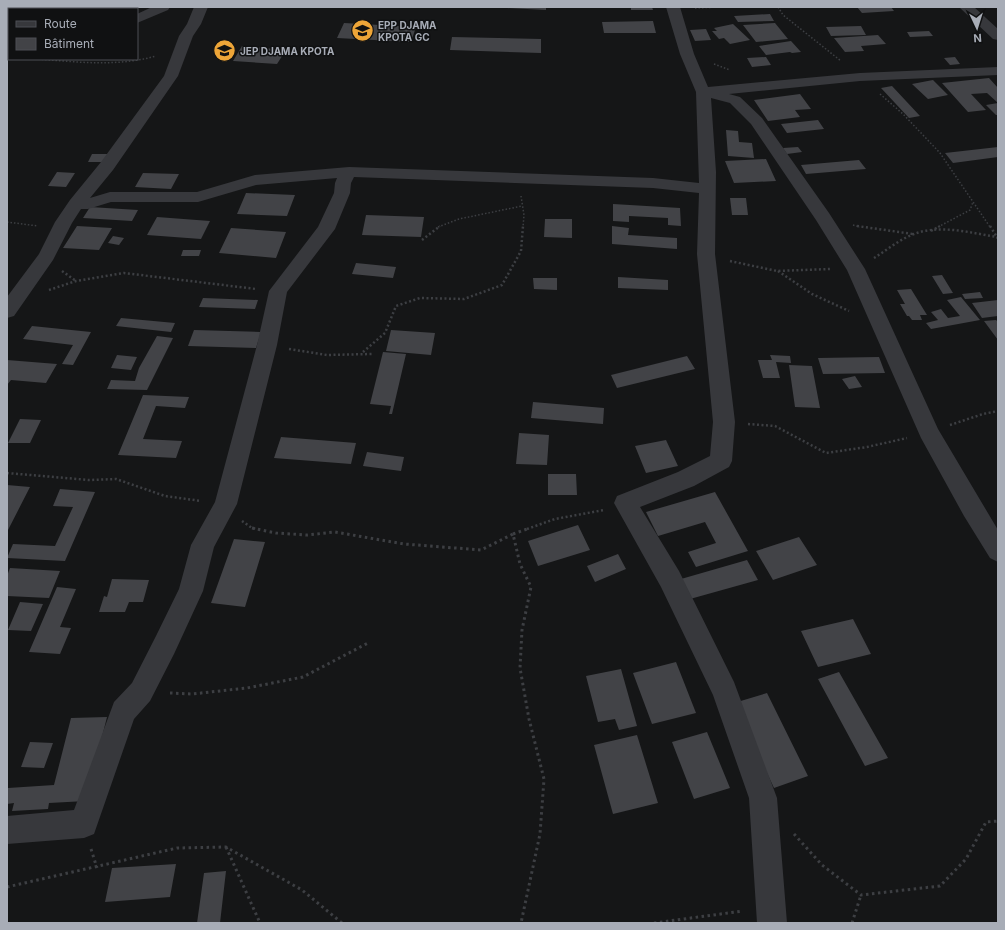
<svg xmlns="http://www.w3.org/2000/svg" width="1005" height="930" font-family="Inter,sans-serif">
<style>
.building{fill:#424347}
.lines{fill:none;stroke-linecap:round;stroke-linejoin:round}
.path-far2{stroke:#3d3f43;stroke-width:1.5;stroke-dasharray:1.5 2;stroke-linecap:butt}
.path-far1{stroke:#3d3f43;stroke-width:2.5;stroke-dasharray:2 2.5;stroke-linecap:butt}
.path{stroke:#3d3f43;stroke-width:3;stroke-dasharray:2.5 3.5;stroke-linecap:butt}
.minor{fill:#37383c;fill-rule:evenodd}
.labels{text-anchor:middle;stroke-width:3;stroke-linejoin:round;paint-order:stroke}
.far-poi-label{font-size:10px;font-weight:bold;fill:#a8adb7;stroke:#101112;text-anchor:start}
</style>
<rect width="100%" height="100%" fill="#151617"/>
<path class="building" d="M507 7H546V10L507 8Z
M631 7H652L653 10H631Z
M857 7H891L894 11 862 13Z
M770 14 774 21 738 22 734 16Z
M653 21 656 33H604L602 22Z
M344 23 416 27 411 42 337 38Z
M775 23 788 39 756 42 743 25Z
M733 24 750 40 730 44 724 38 719 39 712 31H717L714 28Z
M861 26 866 35 831 36 826 27Z
M706 29 711 40 695 41 690 30Z
M929 31 933 36 910 37 907 32Z
M878 35 886 44 861 46 864 51 845 52 834 38Z
M452 37 541 39V53L450 50Z
M791 41 801 52 792 53 790 52 766 55 759 46Z
M242 46 286 50 277 64 233 61Z
M766 57 771 65 752 67 747 58Z
M955 57 960 64 950 65 944 58Z
M989 78 998 88V115H996L986 105 998 103 987 93 971 94 986 110 968 112 942 83Z
M933 80 948 95 928 99 912 84Z
M892 86 920 116 909 118 881 88Z
M800 94 811 109 795 110 800 117 768 121 754 100Z
M818 120 824 129 787 133 781 124Z
M726 130 738 131 739 142 752 143 754 158 728 156Z
M798 147 802 152 787 154 783 148Z
M998 147V157L953 163 945 153Z
M92 154H108L104 162H88Z
M766 159 776 181 734 183 725 161Z
M859 160 866 169 806 174 801 165Z
M57 172 75 173 66 187 48 186Z
M143 173 179 174 171 189 135 187Z
M246 193 295 195 287 216 237 214Z
M730 198H746L748 215H732Z
M613 204 680 208 681 226 668 225V218L629 216V222L613 221Z
M90 207 138 210 132 221 83 218Z
M366 215 424 217 421 237 362 235Z
M157 217 210 221 201 239 147 235Z
M545 219H572V238L544 237Z
M77 226 112 228 99 250 63 248Z
M612 226 629 228 628 235 677 238V249L612 244Z
M231 228 286 232 276 258 219 253Z
M113 236 124 238 119 245 108 243Z
M183 250H201L199 256H181Z
M356 263 396 267 393 278 352 274Z
M942 275 953 293 943 294 932 276Z
M618 277 668 280V290L618 288Z
M533 278H557V290L534 289Z
M911 289 927 315H920L922 320H912L909 316H907L900 304H905L897 290Z
M980 292 983 298 965 299 962 294Z
M961 297 980 320 931 329 926 323 938 320 931 312 941 309 948 318 960 316 947 300Z
M203 298 258 300 255 309 199 307Z
M998 300V316L982 318 972 303Z
M121 318 175 323 171 332 116 326Z
M996 320 998 322V340L984 321Z
M32 326 91 332 73 365 62 364 73 345 23 339Z
M194 330 261 332 256 348 188 346Z
M391 330 435 333 431 355 386 351Z
M157 336 173 338 147 390 107 389 111 380 135 381 139 368Z
M383 352 406 354 392 414H389L391 406 370 404Z
M117 355 137 357 131 370 111 368Z
M770 355 790 356 791 363 776 362 780 378H763L758 360H772Z
M687 356 695 369 617 388 611 375Z
M879 357 885 373 823 374 818 358Z
M7 360 57 364 46 383 11 380 7 385Z
M789 365 812 366 820 408 795 407Z
M855 376 862 387 849 389 842 379Z
M143 395 189 397 185 408 156 406 143 439 182 441 176 458 118 455Z
M533 402 604 408 603 424 531 418Z
M20 419 41 420 30 443H8Z
M519 433 549 435 547 465 516 464Z
M281 437 356 443 351 464 274 458Z
M666 440 678 466 646 473 635 446Z
M367 452 404 457 401 471 363 466Z
M548 474H576L577 495H548Z
M7 485 30 487 7 532Z
M60 489 95 492 65 561 7 558 13 544 55 546 73 507 53 506Z
M715 492 748 551 696 567 688 552 716 543 705 522 658 536 646 512Z
M578 525 590 550 538 566 528 541Z
M799 537 817 565 773 580 756 551Z
M234 539 265 542 245 607 211 603Z
M618 554 626 569 595 582 587 566Z
M747 560 758 580 690 599 681 579Z
M10 568 60 571 49 598 7 596V576Z
M112 579 149 580 143 602H129L125 612H99L104 596 107 597Z
M57 587 76 589 60 627 71 628 60 654 29 652Z
M20 602 43 604 31 631 8 630Z
M853 619 871 654 818 667 801 631Z
M676 662 696 713 652 724 633 673Z
M621 669 637 726 619 730 615 719 598 722 586 676Z
M839 672 888 758 865 766 818 679Z
M767 693 808 776 774 788 734 703Z
M107 717 86 801 49 803 48 809 12 811 14 803 7 804 8 788 54 785 71 718Z
M707 732 730 788 694 799 672 742Z
M637 735 658 803 613 814 594 745Z
M30 742 53 743 44 768 21 767Z
M176 864 170 897 105 902 112 868Z
M226 871 220 923H197L204 873Z"/>
<g class="lines">
<path class="path-far2" d="M778 7 783 15 841 61
M695 8 720 7
M38 59C78 62 117 67 156 56
M714 64 730 70
M880 94 903 114 940 153 990 227
M521 196 524 215 523 227
M7 222 38 226
M853 225 860 227
M438 227 459 219 522 206
M938 227 970 210 973 202"/>
<path class="path-far1" d="M857 226 913 234
M990 226 997 237
M931 231 940 226
M422 240 440 226
M874 258C887 250 900 239 914 234 940 224 971 233 997 237L998 239
M730 261 777 271 830 269
M62 271 76 281
M778 271 812 294 849 311
M49 290 76 281 124 273 256 289
M289 349 327 355 372 354
M363 352 385 333 396 306 420 298 464 299 502 285 521 251 523 226
M748 424 775 426 826 453 867 447 907 438
M950 425 983 414 998 411
M7 473 89 480 116 479 165 496 201 501
M242 521 252 528 257 529
M527 529 555 519 604 510"/>
<path class="path" d="M252 528 276 533 307 535 335 532 404 544 481 550 513 534 520 564 531 587 522 630 520 668 529 719 544 779 540 834 521 923
M513 534 530 528
M170 693 192 694 247 688 303 677 368 643
M794 834 822 865 861 895 940 886 966 859 986 822 998 821
M226 847 260 923
M91 849 97 868
M7 887 177 848 226 847 302 890 342 923
M654 923 743 911
M852 923 861 895"/>
<path class="minor" d="M152 7H170L168 10 137 23V14Z
M194 7H208L201 24 193 36 178 76 113 170 90 198 110 192H197L255 175 349 167 653 178 699 183 696 92 680 54 666 7H680L694 54 708 87 860 73 998 67V75L860 81 729 94 740 97 762 118 829 213 865 269 938 429 998 530V562L990 558 964 516 921 438 847 270 816 220 751 124 730 103 711 98 716 172 715 254 735 422 732 461 729 467 694 486 640 507 679 571 734 682 777 798 787 923H757L749 798 713 695 661 587 614 503 617 496 678 472 710 456 713 422 697 254 699 193 653 188 354 177 351 183 350 193 335 229 287 292 277 345 237 504 214 547 203 591 174 654 150 701 134 719 94 834 84 838 7 844V816L74 810 114 702 132 683 156 636 179 589 191 545 215 502 257 345 269 291 318 227 334 193 335 183 337 178 256 185 198 202H111L88 209H81L72 223 53 260 14 316 7 318V297L39 254 55 222 70 200 101 162 164 76 179 36 187 24Z
M959 7H974L998 29V40L993 39Z
M7 49H9V58H7Z"/>
</g>
<defs>
<symbol id="school-disc" viewBox="-11 -11 22 22"><circle r="9.5" fill="#eda538" stroke="#101112"/><path d="M0-5L7-2L0 1L-7-2ZM-4 1L0 2.5L4 1V4Q0 6-4 4Z" fill="#111"/></symbol>
</defs>
<g fill-rule="evenodd">
<use href="#school-disc" x="350" y="18" width="25" height="25"/>
<use href="#school-disc" x="212" y="38" width="25" height="25"/>
</g>
<g class="labels">
<g class="far-poi-label">
<text x="378" y="29">EPP DJAMA<tspan x="378" dy="12">KPOTA GC</tspan></text>
<text x="240" y="55">JEP DJAMA KPOTA</text>
</g>
</g>
<rect width="1005" height="930" fill="none" stroke="#a8adb7" stroke-width="16"/>
<rect x="8" y="8" width="130" height="52" fill="#101112" stroke="#4d4f54"/>
<rect x="16" y="21" width="20" height="6" fill="#37383c" stroke="#4d4f54"/>
<text x="44" y="28" font-size="12" fill="#a8adb7">Route</text>
<rect x="16" y="38" width="20" height="12" fill="#424347" stroke="#4d4f54"/>
<text x="44" y="48" font-size="12" fill="#a8adb7">Bâtiment</text>
<g transform="translate(977 28) rotate(176)" stroke="#101112" stroke-width="3" paint-order="stroke">
<path d="M0-3L7 15L0 10L-7 15Z" fill="#a8adb7"/>
<text y="-6" font-size="11" font-weight="bold" text-anchor="middle" fill="#a8adb7">N</text>
</g>
</svg>
